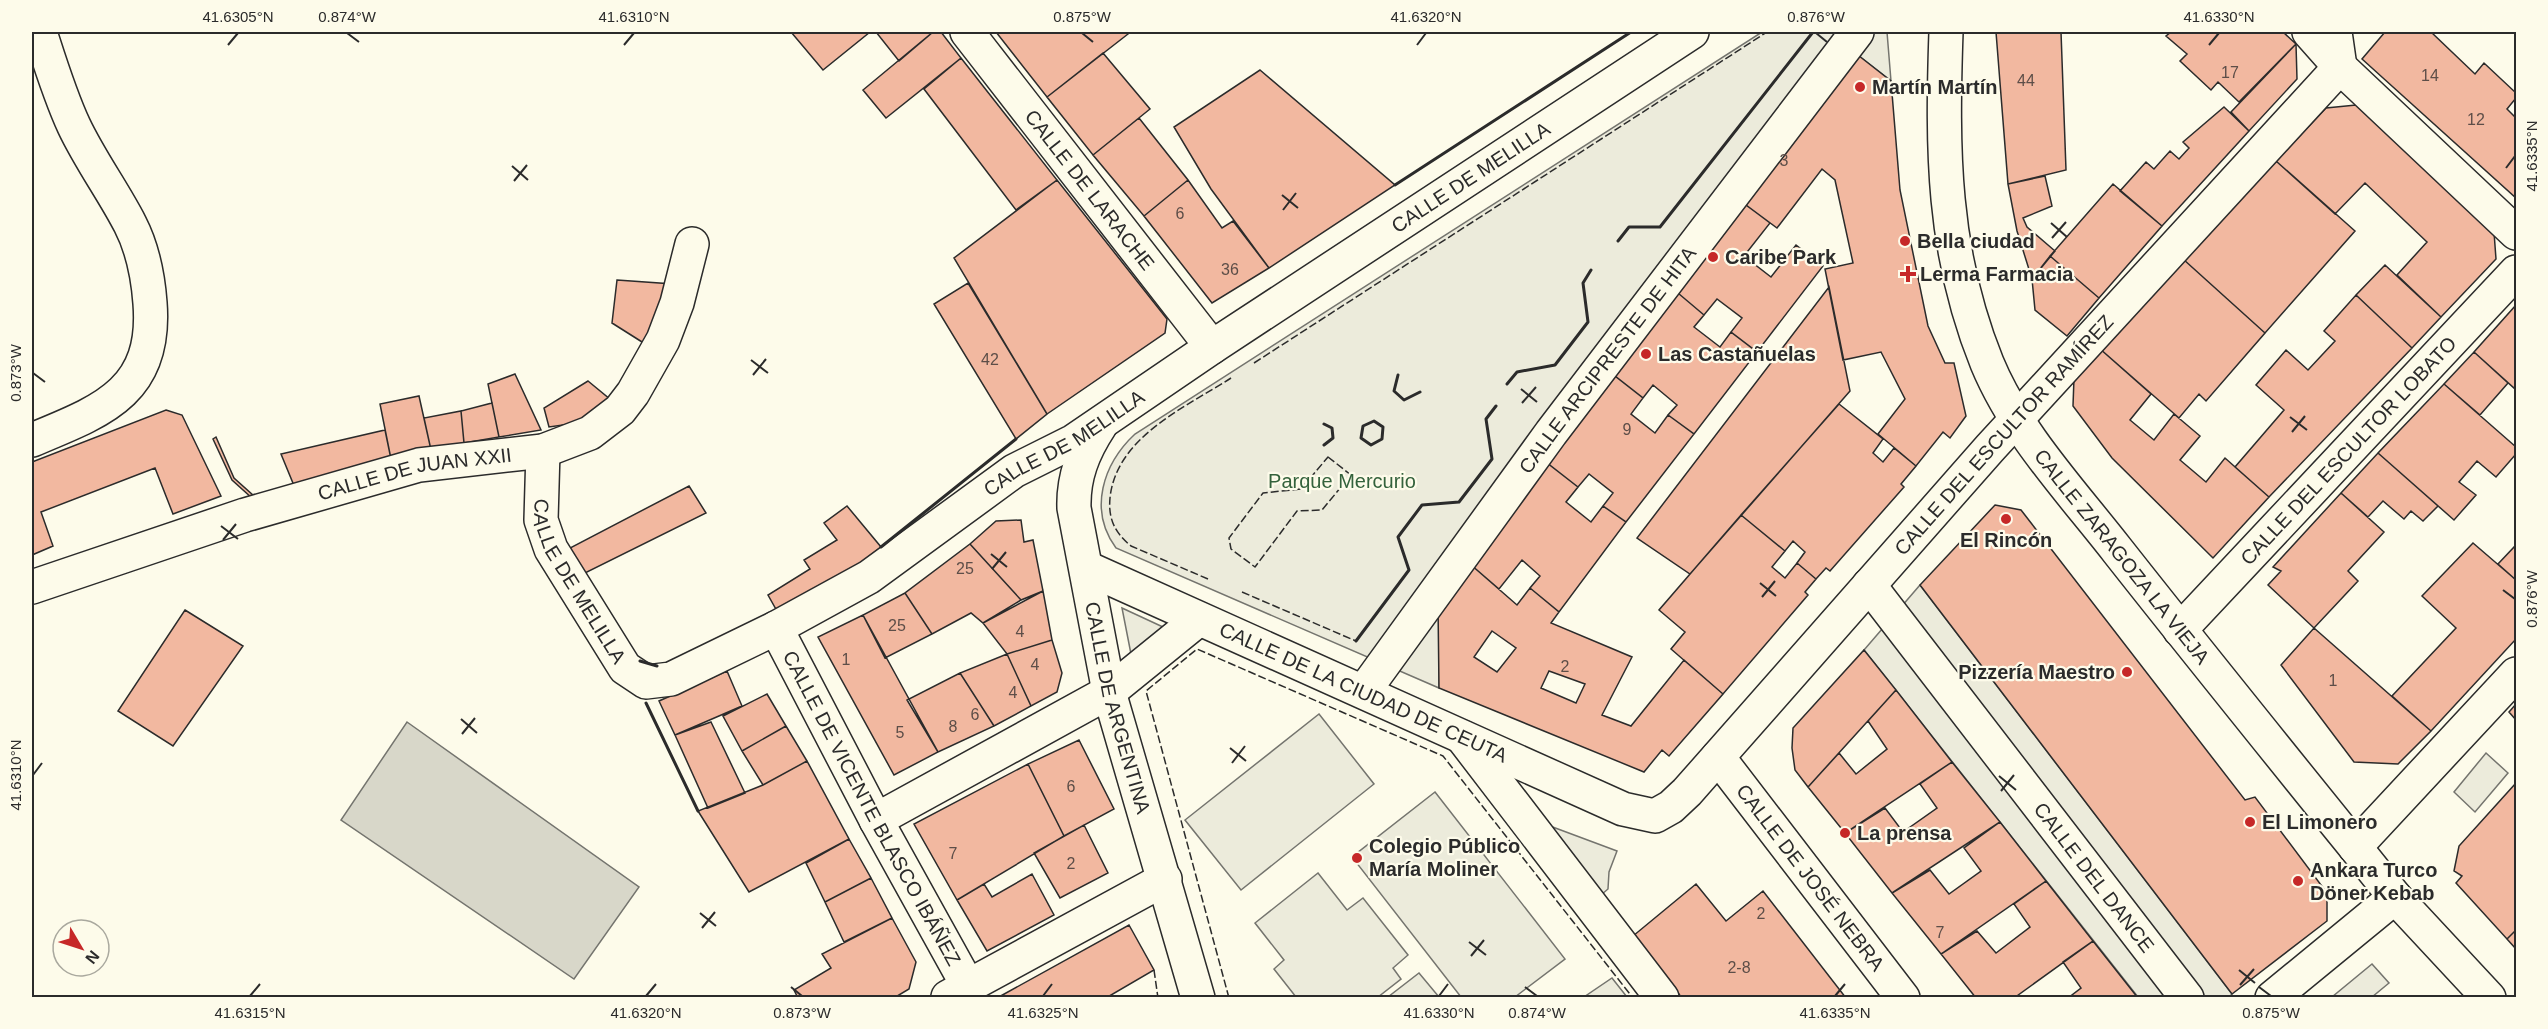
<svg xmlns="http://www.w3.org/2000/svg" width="2548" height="1029" font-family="Helvetica,sans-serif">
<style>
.green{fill:#ecebdb;stroke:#74746e;stroke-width:1.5}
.water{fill:#d8d7c9;stroke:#74746e;stroke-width:1.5}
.building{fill:#f2b8a0;stroke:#2b2b2b;stroke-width:1.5;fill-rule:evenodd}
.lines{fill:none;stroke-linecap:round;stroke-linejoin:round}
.street-casing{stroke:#2b2b2b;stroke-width:36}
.secondary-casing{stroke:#2b2b2b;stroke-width:36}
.street{stroke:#fdfbea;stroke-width:33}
.secondary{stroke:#fdfbea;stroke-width:33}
.fence{stroke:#2b2b2b;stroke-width:1.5;stroke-dasharray:8 3;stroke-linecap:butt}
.wall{stroke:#2b2b2b;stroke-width:3}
.ticks{fill:none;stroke:#2b2b2b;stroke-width:2}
.poi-dot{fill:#c62828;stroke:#fdfbea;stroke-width:2}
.labels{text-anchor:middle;stroke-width:4.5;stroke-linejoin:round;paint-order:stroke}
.number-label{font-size:16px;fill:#5d4e48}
.poi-label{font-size:20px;font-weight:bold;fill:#2b2b2b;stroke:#fdfbea;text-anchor:start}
.street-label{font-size:20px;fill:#2b2b2b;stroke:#fdfbea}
.park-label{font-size:20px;fill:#34623c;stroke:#fdfbea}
.neatline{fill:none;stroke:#2b2b2b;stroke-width:2}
.ticks-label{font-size:15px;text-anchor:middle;fill:#2b2b2b}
</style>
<rect width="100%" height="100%" fill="#fdfbea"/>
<path class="green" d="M1762 32H1887L1891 81 1854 52 1439 605V688L1116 548C1088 510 1103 464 1135 434Z
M1920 585 2232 994 2228 998 2138 997 1864 650Z
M1122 608 1163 627 1131 654Z
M1319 714 1374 784 1241 890 1185 820Z
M2486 753 2508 773 2475 812 2454 792Z
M1435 792 1565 959 1515 997H1461L1352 857Z
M1550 826 1617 851 1609 872 1608 889 1601 895Z
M1318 873 1347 910 1363 898 1408 955 1393 968 1401 979 1378 997H1296L1274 969 1284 960 1255 923Z
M2372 964 2389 983 2372 997H2332Z
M1419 973 1439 997H1388Z
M1612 978 1627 997H1584Z"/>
<path class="water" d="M407 722 639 887 574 979 341 820Z"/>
<path class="building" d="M791 32H870L823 70Z
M876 32H933L899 61Z
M933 32H941L961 58 886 118 863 90Z
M996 32H1126L1128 34 1047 97Z
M1996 32H2061L2066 170 2008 184Z
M2171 32H2283L2296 44 2239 102 2218 82 2211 90 2180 61 2187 54 2166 36Z
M2385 32H2431L2475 74 2484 63 2516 93V98L2507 109 2516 118V198L2362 59Z
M2296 44 2297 79 2249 131 2231 112Z
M1854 52 1891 81 1900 190 1928 326 1945 363H1954L1966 416 1950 438 1943 432 1916 466 1878 434 1905 399 1881 352 1843 360 1825 269 1853 263 1835 180 1822 169 1777 228 1738 199Z
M1103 53 1150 109 1093 155 1047 97Z
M961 58 1057 180 1016 210 924 89Z
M1260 70 1395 185 1269 268 1211 189 1174 127Z
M2356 105 2494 232 2496 259 2441 317 2397 275 2427 242 2365 183 2335 214 2276 161 2326 108Z
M2224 107 2249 131 2162 226 2120 191 2146 162 2154 169 2170 151 2179 159 2189 148 2183 142Z
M1139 118 1188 180 1144 216 1093 155Z
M2276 161 2355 231 2265 333 2183 259Z
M2045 176 2052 206 2023 218 2027 227 2055 251 2032 279 2017 231 2008 184Z
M1057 180 1167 319 1165 333 1047 414 954 258Z
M1188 180 1222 228 1233 221 1269 268 1212 303 1144 216Z
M2113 184 2162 226 2099 298 2050 256Z
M1738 199 1770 223 1744 256 1771 277 1796 245 1823 266 1757 352 1731 332 1742 318 1717 299 1704 315 1672 288Z
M2050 256 2099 298 2067 336 2035 310 2032 279Z
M2183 259 2265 333 2206 401 2199 394 2179 418 2099 348Z
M2385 265 2441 317 2412 348 2356 295Z
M617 280 673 284 650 347 612 323Z
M968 283 1047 414 1016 439 934 304Z
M1829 287 1850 391 1690 574 1637 538Z
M1672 288 1704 315 1694 327 1720 347 1731 332 1757 352 1694 434 1668 415 1677 405 1653 385 1643 398 1610 372Z
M2356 295 2412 348 2269 497 2235 467 2284 410 2256 385 2286 350 2308 370 2335 341 2324 331Z
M2516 305V385L2514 388 2474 352Z
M2099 348 2151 394 2130 420 2154 440 2174 414 2200 436 2180 460 2206 482 2225 458 2269 497 2213 558 2112 458 2073 406 2074 378Z
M2474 352 2508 383 2480 415 2444 384Z
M1610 372 1643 398 1631 414 1655 433 1668 415 1694 434 1626 522 1603 506 1613 493 1589 474 1578 487 1546 462Z
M515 374 541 430 499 437 488 384Z
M588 381 611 400 577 423 549 427 544 408Z
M2444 384 2516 447V454L2496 477 2477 461 2459 482 2476 495 2454 520 2378 453Z
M419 396 431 450 391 459 380 404Z
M492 403 499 437 464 443 461 411Z
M1839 404 1883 439 1873 453 1883 462 1894 448 1916 466 1901 484 1904 487 1830 571 1826 568 1816 579 1797 563 1805 552 1793 541 1785 551 1741 515Z
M166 410 182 415 221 496 173 514 155 468 41 512 53 546 32 555V462Z
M461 411 464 443 431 450 424 418Z
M385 430 391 459 295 488 281 454Z
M216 437 234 478 254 496 253 499 232 480 213 439Z
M2378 453 2438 506 2423 521 2411 511 2404 519 2383 501 2368 517 2341 493Z
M1546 462 1578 487 1566 502 1591 522 1603 506 1626 522 1559 612 1530 588 1540 576 1522 560 1499 589 1470 564Z
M689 486 706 513 581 575 570 548Z
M2341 493 2384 532 2348 571 2358 581 2314 628 2268 585 2281 571 2273 567Z
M1995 505 2021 510 2245 800 2255 797 2327 893V921L2232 994 1920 585Z
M847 506 881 547 850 571 777 611 768 595 810 569 804 560 837 540 824 523Z
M1741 515 1785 551 1772 567 1785 578 1797 563 1816 579 1805 592 1808 595 1723 694 1671 649 1685 632 1659 610Z
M1021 520 1024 542 1033 540 1043 591 1021 600 970 544 996 521Z
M2473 543 2516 580V639L2431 731 2392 696 2456 628 2422 596Z
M970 544 1021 600 983 623 971 613 932 634 905 593Z
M2516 545V580L2498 564Z
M1470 564 1517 605 1530 588 1559 612 1551 623 1632 657 1602 715 1631 726 1684 660 1723 694 1669 756 1662 750 1644 772 1439 688 1438 605ZM1492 631 1516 648 1497 672 1474 657ZM1549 671 1585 684 1576 703 1541 688Z
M1043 591 1052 640 1007 654 983 623Z
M905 593 932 634 885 658 863 615Z
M185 610 243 646 173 746 118 711Z
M863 615 938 752 894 775 818 637Z
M2314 628 2431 731 2398 764 2354 762 2281 665Z
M1052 640 1062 673 1057 692 1031 706 1007 654Z
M1864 650 1896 690 1808 787 1795 770 1792 748 1793 728Z
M1007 654 1031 706 994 726 960 673Z
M727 671 742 706 675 735 659 701Z
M960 673 994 726 938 752 907 700Z
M1896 690 1952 762 1845 833 1808 787 1839 753 1856 774 1887 749 1868 721Z
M767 694 786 726 742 751 723 716Z
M2516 704V720L2509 712Z
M711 722 745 793 708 808 675 735Z
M786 726 807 761 763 785 742 751Z
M1079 740 1114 809 1064 836 1028 764Z
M807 761 849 839 749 892 698 811 763 785Z
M1952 762 2000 822 1892 893 1845 833 1885 808 1903 832 1937 808 1920 784Z
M1028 764 1064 836 957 900 914 824Z
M2516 783V930L2507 939 2456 883 2462 876 2454 871 2459 846Z
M2000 822 2046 881 1941 954 1892 893 1930 870 1949 894 1981 871 1964 848Z
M1084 825 1108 873 1060 898 1034 853Z
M849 839 871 878 825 902 806 863Z
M1032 874 1054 915 987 951 957 900 984 884 992 897Z
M871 878 892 918 844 942 825 902Z
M2046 881 2093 941 2014 998H1976L1941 954 1977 931 1996 953 2030 927 2014 904Z
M1696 884 1726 921 1763 891 1846 998H1682L1633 936Z
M892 918 916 962 909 989 894 998H798L794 990 831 968 822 954Z
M1129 925 1154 970 1106 998H997Z
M2516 930V949L2507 939Z
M2093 941 2138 998H2068L2081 988 2063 962Z"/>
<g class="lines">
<defs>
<g id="street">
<path id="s1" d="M967 32 1212 347"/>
<path d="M2309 32 2340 67 2516 233"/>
<path id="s2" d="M1100 426C1083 452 1073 477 1074 508L1109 692 1198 998"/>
<path d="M32 440C102 411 157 392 150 303 148 276 143 249 130 224 113 191 90 160 74 126 60 96 50 63 40 32"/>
<path id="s3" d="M543 451 541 520 551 549 625 668 646 682 671 679 776 628 869 577 1014 471 1074 441 1212 347 1692 32"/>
<path id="s4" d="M1087 568 1623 809 1655 816 1671 807 1687 792 1990 448 2340 67 2335 32"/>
<path id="s5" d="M1869 585 2187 998"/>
<path id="s6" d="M32 587 245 515 419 465 543 451 590 433 620 410 633 393 663 340 677 303 692 244"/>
<path id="s7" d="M776 628 876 820 968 986"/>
<path id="s8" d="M2180 630 2516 272"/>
<path id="s9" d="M1364 691 1551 433 1857 32"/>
<path d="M1462 737 1662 998"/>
<path id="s10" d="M1718 757 1903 998"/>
<path d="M876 820 1109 692 1199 619"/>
<path d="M2355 847 2516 674"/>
<path d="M948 997 1165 879"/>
<path d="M2272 998 2395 897"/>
</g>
<g id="secondary">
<path id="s11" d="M1946 32C1942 149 1942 252 1987 363 2016 433 2071 491 2117 550 2195 649 2275 748 2355 847L2395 897 2489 998"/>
</g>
</defs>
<use href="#street" class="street-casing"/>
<use href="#secondary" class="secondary-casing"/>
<use href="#street" class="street"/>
<use href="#secondary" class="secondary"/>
<path class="fence" d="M1254 363 1767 32
M1328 457 1351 475 1322 510 1297 511 1255 567 1231 549 1229 538 1263 493 1301 489Z
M1208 579 1131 546C1115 533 1108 519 1110 498 1116 437 1186 407 1231 378
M1242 592 1356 641
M1154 970 1158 998
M1229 998 1146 691 1197 649 1443 756 1633 998"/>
<path class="wall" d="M1395 185 1631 32
M1618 241 1629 227H1660L1813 32
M1398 375 1394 391 1404 400 1420 392
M1507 384 1517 372 1555 365 1588 322 1583 283 1591 270
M1374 421 1383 427 1382 439 1371 445 1361 438 1363 426Z
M1324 445 1333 438 1332 428 1324 424
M881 547 1016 439
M1356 641 1409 570 1398 537 1422 505 1459 502 1492 459 1486 419 1496 406
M640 661 657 666
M646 703 698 811"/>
</g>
<path class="ticks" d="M347 33 359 42M1082 33 1093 42M1816 33 1827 42M228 45 238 33M624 45 634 33M1417 45 1426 33M2209 45 2219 33M512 166 528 180M2506 168 2515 156M514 181 527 165M1282 195 1298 208M1283 210 1296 193M2051 223 2067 237M2052 238 2066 222M751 360 768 373M33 373 45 382M753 375 766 359M1521 389 1537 402M1522 403 1536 387M2290 417 2307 430M2292 432 2305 416M221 526 238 539M223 540 236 524M991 554 1007 567M992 569 1006 552M1760 583 1776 596M2503 590 2515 599M1762 597 1775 581M461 719 477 733M462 734 475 718M1230 748 1246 761M1232 763 1245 746M33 775 42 763M1999 776 2016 790M2001 791 2014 775M700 913 716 926M702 928 715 912M1469 942 1486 955M1471 956 1484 940M2239 970 2255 983M2240 985 2254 969M791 987 802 996M1525 987 1537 996M2259 987 2271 996M250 996 260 984M646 996 656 984M1043 996 1052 984M1439 996 1448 984M1835 996 1845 984"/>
<g class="poi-dot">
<circle cx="1860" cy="87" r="6"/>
<circle cx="1905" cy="241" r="6"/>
<circle cx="1713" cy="257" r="6"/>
<path d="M1905 265h6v6h6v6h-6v6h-6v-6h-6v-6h6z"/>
<circle cx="1646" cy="354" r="6"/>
<circle cx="2006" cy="519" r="6"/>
<circle cx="2127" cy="672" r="6"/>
<circle cx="2250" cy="822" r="6"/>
<circle cx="1845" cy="833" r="6"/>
<circle cx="1357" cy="858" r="6"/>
<circle cx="2298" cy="881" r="6"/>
</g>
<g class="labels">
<g class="number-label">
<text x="2230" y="78">17</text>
<text x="2430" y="81">14</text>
<text x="2026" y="86">44</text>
<text x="2476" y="125">12</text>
<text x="1784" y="166">3</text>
<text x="1180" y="219">6</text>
<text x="1230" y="275">36</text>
<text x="990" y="365">42</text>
<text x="1627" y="435">9</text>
<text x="965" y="574">25</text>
<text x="897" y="631">25</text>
<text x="1020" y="637">4</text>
<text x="846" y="665">1</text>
<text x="1035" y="670">4</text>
<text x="1565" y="672">2</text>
<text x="2333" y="686">1</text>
<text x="1013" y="698">4</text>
<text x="975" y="720">6</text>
<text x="953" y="732">8</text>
<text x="900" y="738">5</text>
<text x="1071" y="792">6</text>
<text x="953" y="859">7</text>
<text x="1071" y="869">2</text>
<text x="1761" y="919">2</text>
<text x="1940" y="938">7</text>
<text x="1739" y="973">2-8</text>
</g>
<g class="poi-label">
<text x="1872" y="94">Martín Martín</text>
<text x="1917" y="248">Bella ciudad</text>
<text x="1725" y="264">Caribe Park</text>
<text x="1920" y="281">Lerma Farmacia</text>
<text x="1658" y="361">Las Castañuelas</text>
<text x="2006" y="547" text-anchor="middle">El Rincón</text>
<text x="2115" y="679" text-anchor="end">Pizzería Maestro</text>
<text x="2262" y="829">El Limonero</text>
<text x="1857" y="840">La prensa</text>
<text x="1369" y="853">Colegio Público<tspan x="1369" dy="23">María Moliner</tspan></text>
<text x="2310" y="877">Ankara Turco<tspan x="2310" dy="23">Döner Kebab</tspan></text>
</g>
<g class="street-label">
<text dy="7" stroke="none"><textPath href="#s3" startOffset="1236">CALLE DE MELILLA</textPath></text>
<text dy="7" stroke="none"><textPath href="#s1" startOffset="200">CALLE DE LARACHE</textPath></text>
<text dy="7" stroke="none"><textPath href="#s9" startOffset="411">CALLE ARCIPRESTE DE HITA</textPath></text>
<text dy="7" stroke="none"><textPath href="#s4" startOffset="1138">CALLE DEL ESCULTOR RAMÍREZ</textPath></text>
<text dy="7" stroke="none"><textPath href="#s3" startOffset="750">CALLE DE MELILLA</textPath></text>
<text dy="7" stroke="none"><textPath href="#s8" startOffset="246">CALLE DEL ESCULTOR LOBATO</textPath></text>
<text dy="7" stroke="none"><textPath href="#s6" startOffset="400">CALLE DE JUAN XXII</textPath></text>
<text dy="7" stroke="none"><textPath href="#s11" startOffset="573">CALLE ZARAGOZA LA VIEJA</textPath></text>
<text dy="7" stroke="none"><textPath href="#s3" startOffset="140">CALLE DE MELILLA</textPath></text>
<text dy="7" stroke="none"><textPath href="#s4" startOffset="303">CALLE DE LA CIUDAD DE CEUTA</textPath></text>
<text dy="7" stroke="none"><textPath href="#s2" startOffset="292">CALLE DE ARGENTINA</textPath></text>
<text dy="7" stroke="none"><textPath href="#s7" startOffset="204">CALLE DE VICENTE BLASCO IBÁÑEZ</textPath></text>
<text dy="7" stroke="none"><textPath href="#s10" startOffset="152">CALLE DE JOSÉ NEBRA</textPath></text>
<text dy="7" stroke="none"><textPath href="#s5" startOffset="369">CALLE DEL DANCE</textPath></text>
</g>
<g class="park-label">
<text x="1342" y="488">Parque Mercurio</text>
</g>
</g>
<rect width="2548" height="1029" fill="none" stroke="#fdfbea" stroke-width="66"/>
<g transform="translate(81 948) rotate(129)"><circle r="28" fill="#fdfbea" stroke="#a9a89e" stroke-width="1.5"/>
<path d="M0-4.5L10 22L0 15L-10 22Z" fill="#c62828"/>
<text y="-9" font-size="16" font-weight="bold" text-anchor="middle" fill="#2b2b2b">N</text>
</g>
<rect x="33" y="33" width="2482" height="963" class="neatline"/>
<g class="ticks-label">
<text x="238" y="22">41.6305°N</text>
<text x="347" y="22">0.874°W</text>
<text x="634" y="22">41.6310°N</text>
<text x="1082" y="22">0.875°W</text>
<text x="1426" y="22">41.6320°N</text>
<text x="1816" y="22">0.876°W</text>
<text x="2219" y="22">41.6330°N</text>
<text transform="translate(2532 156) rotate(-90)" y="5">41.6335°N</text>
<text transform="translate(16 373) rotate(-90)" y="5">0.873°W</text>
<text transform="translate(2532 599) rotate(-90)" y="5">0.876°W</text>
<text transform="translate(16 775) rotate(-90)" y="5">41.6310°N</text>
<text x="250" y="1018">41.6315°N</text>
<text x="646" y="1018">41.6320°N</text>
<text x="802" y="1018">0.873°W</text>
<text x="1043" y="1018">41.6325°N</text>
<text x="1439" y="1018">41.6330°N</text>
<text x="1537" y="1018">0.874°W</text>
<text x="1835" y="1018">41.6335°N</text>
<text x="2271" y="1018">0.875°W</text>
</g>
</svg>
